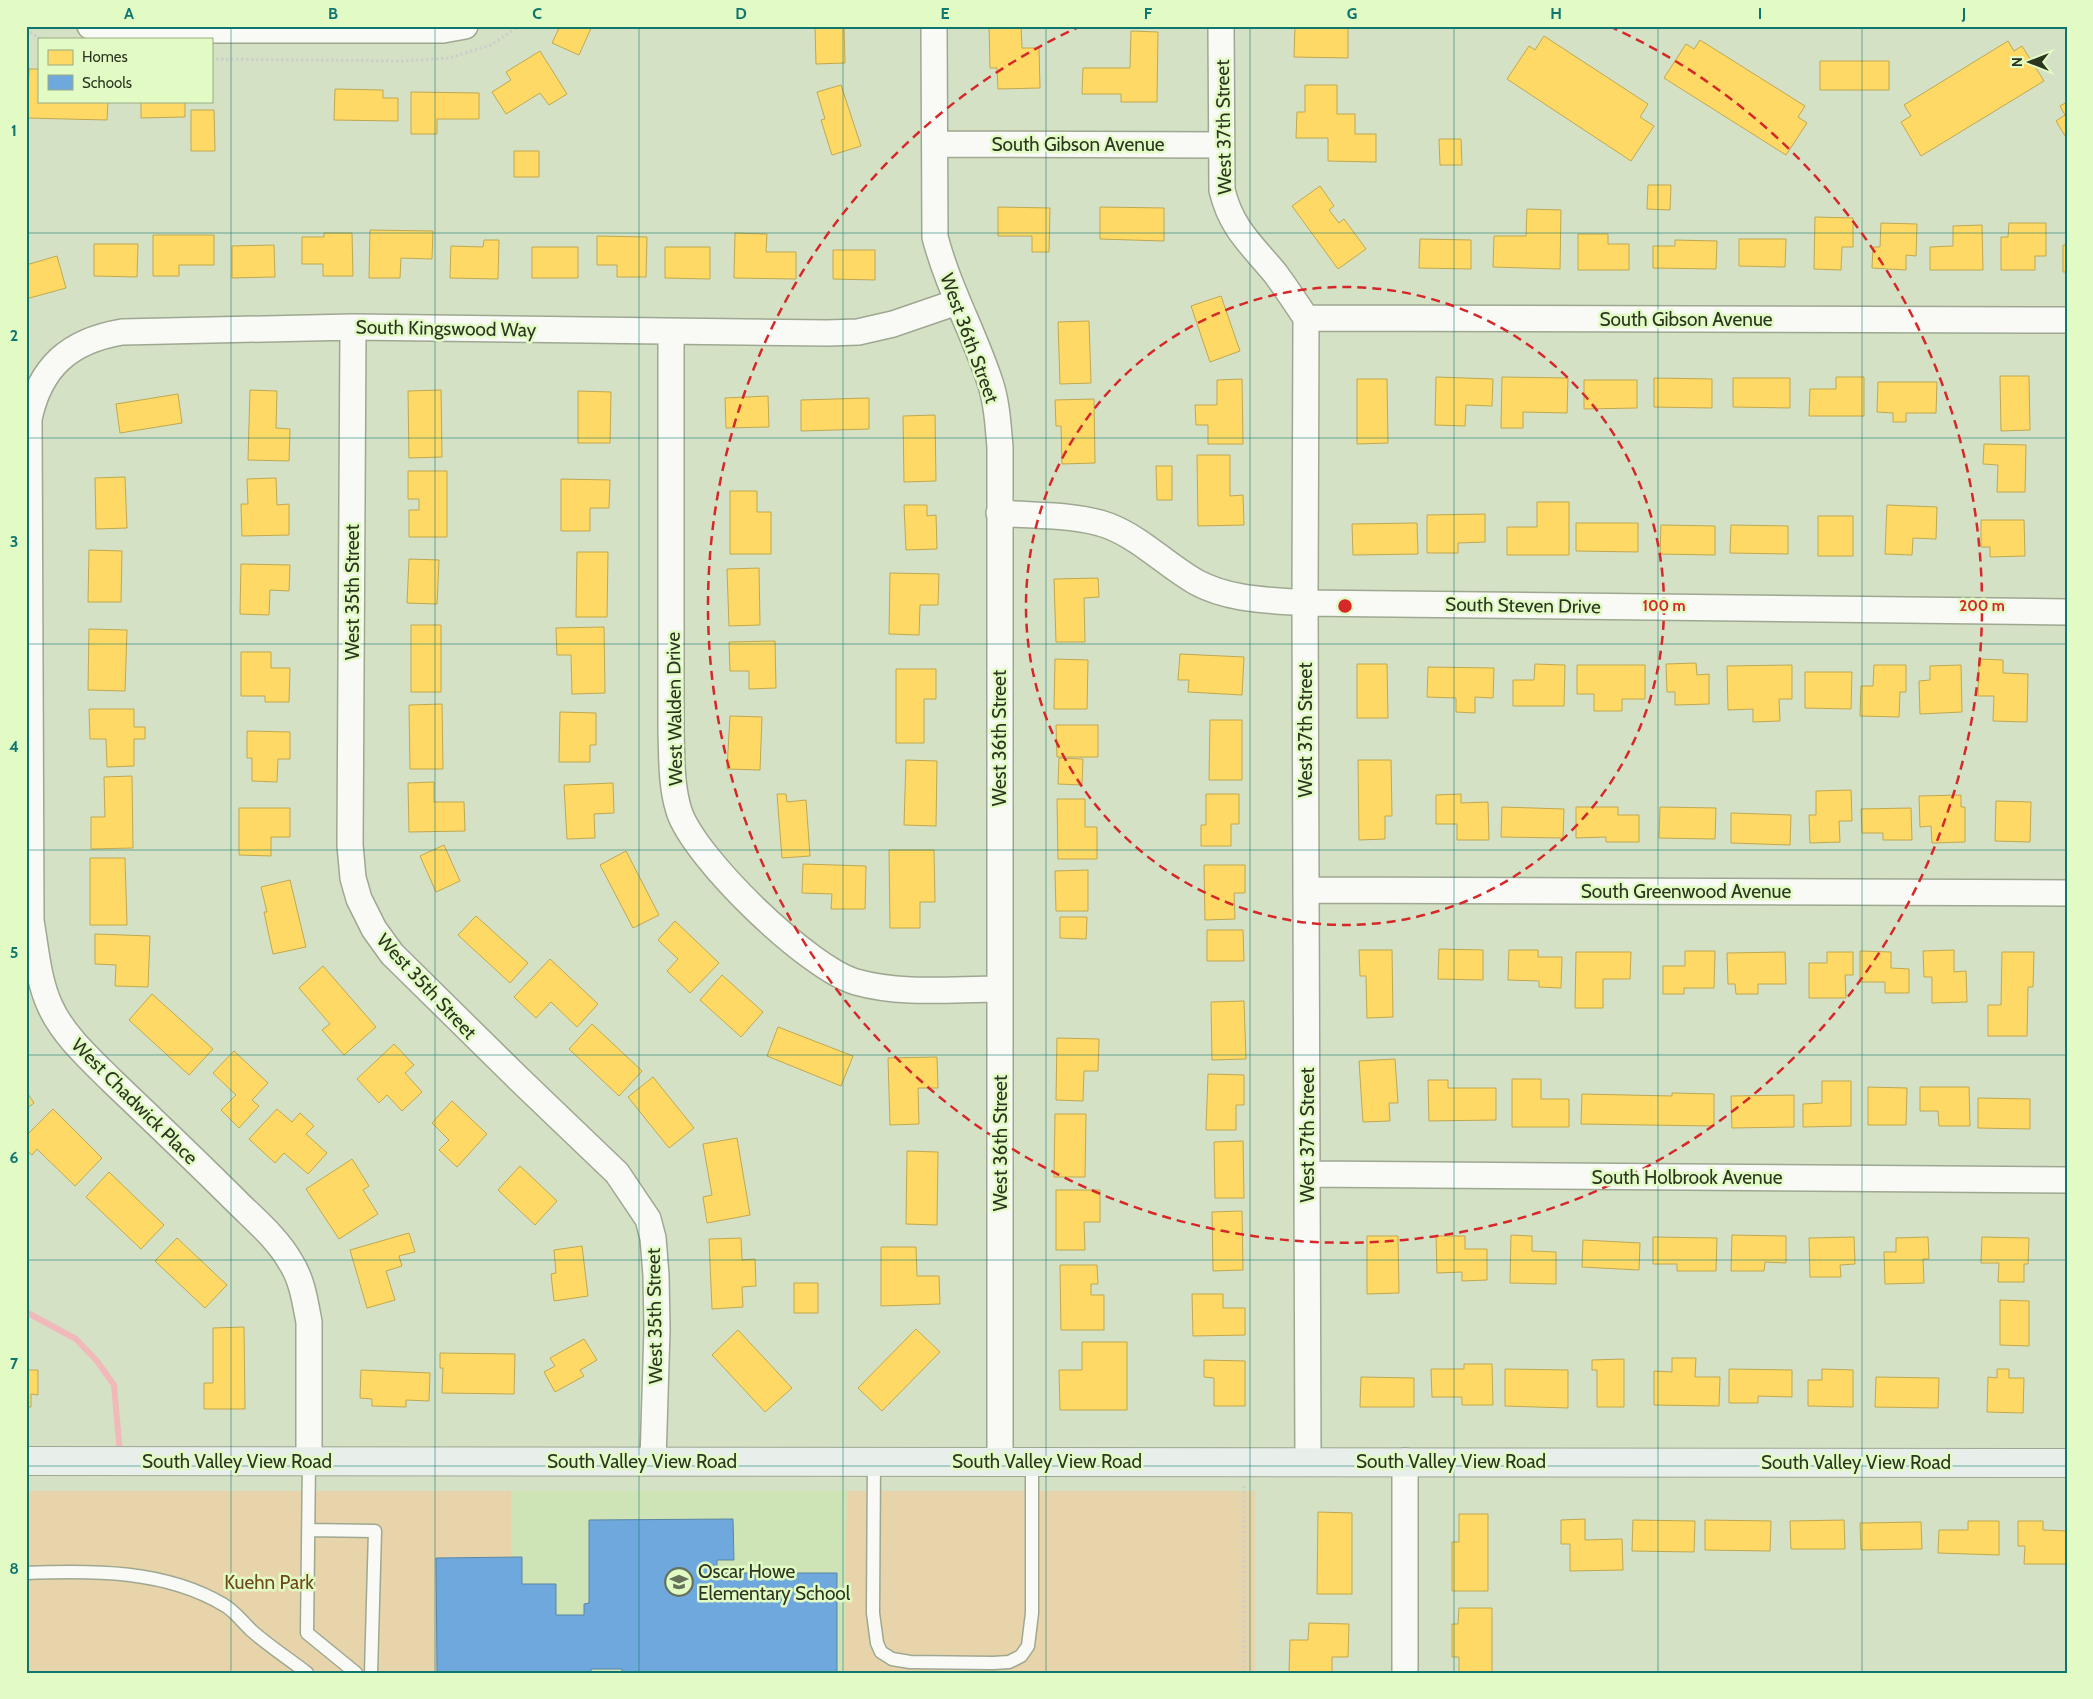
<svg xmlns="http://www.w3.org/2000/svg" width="2093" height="1699" font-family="Cabin,sans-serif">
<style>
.built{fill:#cee4b6}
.green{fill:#e8d4ab}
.homes{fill:#ffd966;stroke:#bfa851}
.schools{fill:#6fa8dc;stroke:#5b86a4}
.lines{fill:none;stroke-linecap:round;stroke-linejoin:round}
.stream{stroke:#f1b9ba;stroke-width:6}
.lane-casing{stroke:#9ea891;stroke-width:15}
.street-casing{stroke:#9ea891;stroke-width:28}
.secondary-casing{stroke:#9ea891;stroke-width:30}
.path{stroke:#ccd0c8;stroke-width:3;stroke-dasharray:2.5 2.5;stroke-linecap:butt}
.lane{stroke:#f9faf6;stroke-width:12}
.street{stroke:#f9faf6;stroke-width:25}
.secondary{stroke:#e8eeea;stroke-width:28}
.grid{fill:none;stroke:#0f766e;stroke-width:1;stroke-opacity:0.55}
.ring{fill:none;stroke:#d62828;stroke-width:2.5;stroke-dasharray:9 6}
.labels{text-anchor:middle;stroke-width:5;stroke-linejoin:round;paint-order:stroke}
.street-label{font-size:19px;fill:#2b3520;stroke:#e2fbc5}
.poi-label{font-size:19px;fill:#2b3520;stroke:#e2fbc5;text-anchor:start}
.park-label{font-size:19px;fill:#6d4819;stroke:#e2fbc5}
.centre{fill:#d62828;stroke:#e2fbc5;stroke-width:2.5}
.ring-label{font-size:15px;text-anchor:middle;font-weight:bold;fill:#d62828;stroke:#e2fbc5;stroke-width:5;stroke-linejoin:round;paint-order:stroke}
.neatline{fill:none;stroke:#0f766e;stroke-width:2}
.grid-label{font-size:16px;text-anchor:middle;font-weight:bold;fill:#0f766e}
</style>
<rect width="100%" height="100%" fill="#d4e1c5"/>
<path class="built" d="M511 1491H847L844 1673H512Z"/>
<path class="green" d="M26 1491H511L512 1673H26Z
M847 1491H1255V1673H844Z"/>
<path class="homes" d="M560 26H592L579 55 552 43Z
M815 26H844L845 63 816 64Z
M989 26H1021L1022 48H1039L1040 88 998 89 997 68H990Z
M1295 26H1348V58L1294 57Z
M1131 31 1158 32 1157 102H1121V94H1082L1083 68H1130Z
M1544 36 1648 104 1640 117 1654 126 1631 161 1507 79 1529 46 1535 50Z
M1700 40 1805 106 1798 117 1807 123 1786 155 1664 78 1686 44 1694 49Z
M2008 41 2014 51 2022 46 2044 81 1921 156 1901 122 1911 116 1904 105Z
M540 51 567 94 549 105 540 93 506 114 492 92 511 80 506 72Z
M1820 61H1889V90H1820Z
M29 69H39V101H108L107 120 27 118Z
M841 85 861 146 832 155 821 120 825 119 817 92Z
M1305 85H1337V114H1355V134H1376V162L1328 161V138H1296L1297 112H1305Z
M335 89 383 90V98H398V121L334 120Z
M411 92 479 93V119H437V134H411Z
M141 101H185V117L141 118Z
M2067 102V139L2056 121 2065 115 2060 106Z
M191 110H214L215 151H191Z
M1439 139H1461L1462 165H1440Z
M514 151H539V177H514Z
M1648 185H1671L1670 210 1647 209Z
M1320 186 1334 206 1329 210 1339 223 1344 219 1366 249 1338 269 1292 206Z
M998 207 1050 208 1049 252H1032V236H998Z
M1100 207 1164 208V241L1100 239Z
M1527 209 1561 210 1560 269 1493 267 1494 236H1526Z
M1815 217 1853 218V247H1842L1841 270 1814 269Z
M1881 223 1917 224 1916 256 1906 255V270L1872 268 1873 247H1880Z
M2009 223H2046V256H2035V270H2001V237H2008Z
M1982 225 1983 270H1930V247L1953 246V226Z
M370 230 433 231 432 259 401 258 400 278H369Z
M324 233H352L353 276H323V264H302V237H324Z
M735 233 767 234 766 252H796V279L734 278Z
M1578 234H1608V244H1629V270H1578Z
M153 235H214V265H179V276H153Z
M597 236 647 237 646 277H617V265H597Z
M1420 239 1471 240V269L1419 268Z
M1739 239H1786L1785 267 1739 266Z
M484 240H499L498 279 450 278 451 246 483 247Z
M1675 240 1717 241 1716 269 1653 268V246H1675Z
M94 244H138L137 277 94 276Z
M274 245 275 277 232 278V246Z
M2063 245H2067V272H2063Z
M532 247H578V278H532Z
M665 247H710V279L665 278Z
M833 250H875V280L833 279Z
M57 256 66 288 26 299V265Z
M1221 296 1240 351 1210 362 1191 306Z
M1089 321 1091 383 1060 384 1058 322Z
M2000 376H2029L2030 430 2001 431Z
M1436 377 1493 379 1492 406 1466 405 1465 426 1435 425Z
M1502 377 1568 378 1567 413 1523 412V428H1501Z
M1836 377H1864V416H1809L1810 389H1836Z
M1654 378 1712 379V408L1654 407Z
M1733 378H1790V408L1733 407Z
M1242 379 1243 444H1208V425H1196L1195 405H1217V380Z
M1357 379H1387L1388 443 1357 444Z
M1584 380H1637V408L1584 409Z
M1878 382H1937L1936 413H1906V422H1893V413L1877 412Z
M250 390 277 391 276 428 290 429 289 461 248 460Z
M441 390 442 457 409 458 408 391Z
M578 391 611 392 610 443H578Z
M178 394 182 423 120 433 116 404Z
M768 396 769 427 726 428 725 398Z
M869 398V429L801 431V400Z
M1094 399 1095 463 1062 464 1061 426H1056L1055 400Z
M935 415 936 481 904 482 903 416Z
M1984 444 2026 445 2025 492H1997L1998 465 1983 464Z
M1197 455H1230V496L1243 495 1244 525 1198 526Z
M1156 466H1172V500H1157Z
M408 471H447V537H409V510H419V499H408Z
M125 477 127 528 96 529 95 478Z
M276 478 277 505 289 504V535L242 536 241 504H248L247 479Z
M561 479 610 480 609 508H590V531H561Z
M730 491H757V512H771V554H730Z
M1537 502H1569V555H1507V527H1537Z
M904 505H927V516L936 515 937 549 906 550Z
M1887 505 1937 507 1936 539 1913 538 1912 555 1885 554Z
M1485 514V542L1458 543V553H1427V515Z
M1818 516H1853V556H1818Z
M1981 520H2024L2025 556 1990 557V547H1981Z
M1417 523 1418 554 1353 555 1352 524Z
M1576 523H1638V552L1576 551Z
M1661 525 1715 526V555L1660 554Z
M1731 525 1788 526V554L1730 553Z
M89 550 122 551 121 602H88Z
M577 552H608L607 617H576Z
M409 559 439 560 437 604 407 603Z
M241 564 290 565 289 591 270 590 269 615 240 614Z
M759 568 760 625 729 626 727 569Z
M890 573 939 574 938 605H920L919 635 889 634Z
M1098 578 1099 597 1084 598 1085 642H1056L1054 579Z
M411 625H441V692H411Z
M604 627 605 693 572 694 571 655H557L556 628Z
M89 629 127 630 125 691 88 690Z
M775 641 776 688 749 689V671H730L729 642Z
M241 652H271V668H290L289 702H265V696H241Z
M1180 654 1244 657 1242 695 1188 692 1189 680H1178Z
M1055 659 1088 660 1087 709H1054Z
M1979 659 2003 660V673L2028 674 2027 722 1993 721 1994 696H1978Z
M1696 663 1697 675 1709 674V704L1675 705V692H1667L1666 664Z
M1357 664H1387L1388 718H1357Z
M1535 664 1565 665 1564 706H1513V680H1534Z
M1577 665H1645V699H1622V711H1594V694H1577Z
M1792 665V699H1779L1780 721 1753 722V709L1728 710 1727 666Z
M1874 665H1906V692H1900L1899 717 1860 716 1861 686H1873Z
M1961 665 1962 712 1920 714 1919 681 1930 680V666Z
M1428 667 1494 668 1493 698 1475 697V713L1456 712V698L1427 697Z
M896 669H936V699H924V743H896Z
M1805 672H1852L1851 709 1805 708Z
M442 704 443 769H410L409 705Z
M89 709H134V727H145V739H134V766L107 767 106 739H90Z
M560 712 596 713V745H590V762H559Z
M730 716 762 717 760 770 727 769Z
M1210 720H1242V780H1209Z
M1056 725H1098V757H1057Z
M247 731 290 732V759H278L277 782 252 781V758H247Z
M1059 758 1083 759 1082 785 1058 784Z
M906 760 937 761 936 826 904 825Z
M1358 760H1391L1392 816H1385V839L1359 840Z
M132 776 133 848 91 849V817H105L104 777Z
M434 782V802H464L465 831 409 832 408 783Z
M613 783 614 813 594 814 595 838 567 839 564 785Z
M1851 790 1852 821H1839L1840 842 1810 843 1809 815H1816V791Z
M777 794H786L787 802 806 800 810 856 782 858Z
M1206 794H1239V824H1231V846H1201V825H1206Z
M1461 794V803L1488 802 1489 840H1457V824H1436V795Z
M1961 795V807H1965V842L1932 843 1931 826 1920 827 1919 796Z
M1057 799H1085V827H1097V859H1058Z
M1996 801 2031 802 2030 842 1995 841Z
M1502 807 1564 809 1563 838 1501 837Z
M1576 807H1618V815H1639V842H1606V837L1576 838Z
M1660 807 1716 808 1715 839 1659 838Z
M239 808H290V837H271V856L239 855Z
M1911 808 1912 840H1883V833H1862L1861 809Z
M1731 813 1791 815 1790 845 1731 843Z
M444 845 460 881 436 892 420 856Z
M889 850H934L935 902H920V928H890Z
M626 851 659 915 633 928 600 865Z
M90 858H125L127 925H90Z
M803 864 866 866 865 909H831L832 894 802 893Z
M1204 865H1245V893H1234L1235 919 1205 920Z
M1088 870V911H1056L1055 871Z
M290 880 306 947 273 954 264 912H267L261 887Z
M476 916 528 963 510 983 458 935Z
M1060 917H1087L1086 939 1060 938Z
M675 921 719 963 690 993 667 971 678 959 658 940Z
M1207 930H1243L1244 961H1207Z
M95 934 150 936 148 987 115 986 116 965 95 964Z
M1439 949 1483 950V980L1438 979Z
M1359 950H1392L1393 1017 1367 1018 1366 976H1360Z
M1509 950H1538V957H1562L1561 988 1539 987V981L1508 980Z
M1954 950V972L1966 971 1967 1002 1932 1003V977H1924L1923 951Z
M1685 951H1715L1714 988H1684V994H1663V966H1685Z
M1860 951 1891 952V968L1909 969V993H1885V982H1860Z
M1576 952H1631L1630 979H1603V1008H1575Z
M1785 952 1786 984H1758V994H1736L1735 984H1728L1727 953Z
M1827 952H1853V975H1845L1846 998H1809V963H1827Z
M2002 952H2034L2033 987H2028L2027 1036H1988V1005H2001Z
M550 959 598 1004 577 1027 551 1002 536 1018 514 997Z
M323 966 376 1027 344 1055 322 1030 330 1024 299 988Z
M722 975 763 1012 741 1037 700 1000Z
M152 994 213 1049 189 1075 129 1020Z
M1244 1001 1246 1059 1212 1060 1211 1002Z
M592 1024 642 1071 619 1096 569 1049Z
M778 1027 853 1056 841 1086 767 1056Z
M1057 1038 1099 1039 1098 1071H1084L1083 1101 1056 1100Z
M394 1044 414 1065 405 1073 422 1092 402 1111 387 1095 379 1103 357 1079Z
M234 1051 268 1083 252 1100 259 1106 239 1128 221 1110 236 1095 213 1073Z
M937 1057 938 1088H918L919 1124 890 1125 888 1058Z
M1395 1059 1398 1103H1389L1390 1121 1363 1122 1359 1061Z
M1208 1074 1244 1075V1105H1236V1130H1206Z
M653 1077 694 1128 669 1148 628 1097Z
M1512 1079H1541V1099H1569V1127H1512Z
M1428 1080H1448V1088H1496V1120L1429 1121Z
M1822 1081H1851V1126L1803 1127V1104L1822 1103Z
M1868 1087 1907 1088 1906 1125H1868Z
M1920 1087H1969L1970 1126H1939L1938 1111H1920Z
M26 1091 34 1103 26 1109Z
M1672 1093 1714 1094V1126L1581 1124 1582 1094 1672 1096Z
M1794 1095V1127L1732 1128 1731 1096Z
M1978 1098 2030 1099V1129L1978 1128Z
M452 1101 487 1134 457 1167 439 1150 449 1140 432 1123Z
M53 1109 102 1158 75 1186 37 1149 32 1155 26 1150V1136Z
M277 1109 292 1122 300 1113 314 1126 306 1134 327 1153 308 1174 284 1153 275 1163 249 1139Z
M1055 1114H1086L1085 1177H1054Z
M737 1138 750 1215 707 1223 703 1197 712 1195 703 1144Z
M1243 1141 1244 1198H1215L1214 1142Z
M907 1151 938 1152 937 1225 906 1224Z
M352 1159 369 1186 363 1190 378 1214 339 1239 306 1189Z
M520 1166 557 1201 535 1225 498 1190Z
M109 1172 164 1225 141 1249 86 1197Z
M1056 1190H1100V1222H1084L1085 1250H1056Z
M1242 1211 1243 1270 1213 1271 1212 1212Z
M409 1233 415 1252 399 1256 402 1266 386 1271 395 1300 367 1308 350 1250Z
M1511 1235 1532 1236V1251L1556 1252V1284L1510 1283Z
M1732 1235 1786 1236V1263L1765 1262 1764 1271H1731Z
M1367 1236H1398L1399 1293 1367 1294Z
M1436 1236H1465V1249H1487V1280L1462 1281V1272L1437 1273Z
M1653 1237 1717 1238 1716 1271H1677V1264H1653Z
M1854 1237 1855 1264 1840 1265 1841 1277H1810L1809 1238Z
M1928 1237 1929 1259H1923L1924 1283 1885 1284 1884 1252H1896V1238Z
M1982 1237 2029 1238 2028 1264H2024V1282H1998L1999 1263H1981Z
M177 1238 227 1285 205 1308 155 1261Z
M741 1238 742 1260 755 1259 756 1286 742 1287 743 1307 712 1309 709 1239Z
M1583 1240 1640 1243 1639 1270 1582 1267Z
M582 1246 588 1296 554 1301 551 1274 556 1273 554 1250Z
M881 1247H916L917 1276H939L940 1304 881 1306Z
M1060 1265H1097L1098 1284H1091V1295H1104V1330H1061Z
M794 1283H818V1313H794Z
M1192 1294H1223V1308H1245V1335L1193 1336Z
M2000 1300 2029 1301V1346L2000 1345Z
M244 1327 245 1409H204V1383H213V1328Z
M916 1329 940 1352 882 1411 858 1388Z
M738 1330 792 1388 765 1412 712 1355Z
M584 1339 597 1360 580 1370 584 1376 555 1392 544 1372 555 1366 550 1358Z
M1082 1342H1127V1410H1060L1059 1370H1082Z
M440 1353 515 1354 514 1394 442 1393 443 1368H440Z
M1672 1358H1696L1695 1377H1720L1719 1406 1654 1405V1371L1672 1372Z
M1624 1359V1407H1597V1370H1592V1360Z
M1204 1360 1245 1361V1406H1214V1378L1204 1377Z
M1464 1364H1492L1493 1405H1462V1397H1432L1431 1369H1464Z
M1505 1369 1568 1370V1408L1505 1406Z
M1729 1369 1792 1370V1397L1758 1396V1403H1729Z
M1822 1369 1853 1370V1407L1808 1406V1380H1822Z
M1997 1369H2009V1378H2024L2023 1413 1987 1412 1988 1377 1997 1378Z
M26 1370H38V1395L31 1394V1407H26Z
M361 1370 430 1373 429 1401 406 1400V1407L372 1406V1399L360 1398Z
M1361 1377 1414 1378V1407H1360Z
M1876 1377 1939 1378 1938 1408 1875 1407Z
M1318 1512 1352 1513V1594H1317Z
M1459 1514H1488V1591H1452V1542H1459Z
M1585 1519V1540L1622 1539 1623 1570 1570 1571V1544H1561V1520Z
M1633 1520 1695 1521 1694 1552 1632 1551Z
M1705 1520 1771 1521 1770 1551 1705 1550Z
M1844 1520 1845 1549H1791L1790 1521Z
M1968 1521H1999V1555L1938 1553 1939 1530H1968Z
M2018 1521H2043V1530L2067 1531 2066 1564H2024L2025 1546H2018Z
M1921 1522 1922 1549 1861 1550 1860 1523Z
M1459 1608H1492V1673H1459V1657H1452V1624H1458Z
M1309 1623 1349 1624 1348 1657H1332V1673H1289L1290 1640H1308Z"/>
<path class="schools" d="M733 1519 734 1560H717V1573H837V1673H622V1669H591V1673H437L436 1558 522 1557V1584H556V1615H584V1604L589 1603V1520Z"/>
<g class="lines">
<path class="stream" d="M26 1312 76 1339 97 1361 114 1385 120 1454"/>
<defs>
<path id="lane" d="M309 1461 307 1633 356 1673
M874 1461 873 1613 877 1643 881 1652 892 1659 910 1662 993 1663 1009 1662 1021 1656 1028 1646 1032 1613V1462
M308 1530 375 1531 371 1673
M26 1573C92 1570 166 1570 224 1605 235 1611 243 1623 252 1631 269 1646 289 1659 307 1673"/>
<path id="street" d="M90 26 129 30H443L465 26
M934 26 935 237C948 287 974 333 990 382 997 403 998 425 1000 447V1462
M1221 26 1222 190C1231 228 1251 244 1275 273 1286 288 1296 303 1306 318L1305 603 1308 1461
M935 144 1221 145
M1306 318 2067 320
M353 327 350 845 353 878 359 899 374 929 392 954 521 1081 617 1173 648 1219 653 1238 656 1275 657 1329 653 1461
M671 332V732C672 759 671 786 679 811 694 858 808 968 856 982 902 995 952 989 999 989
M999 513C1033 516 1078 514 1109 526 1142 539 1166 565 1196 582 1229 600 1268 600 1305 603L2067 612
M1306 890 2067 893
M1307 1174 2067 1180
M309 1461V1322C305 1301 302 1279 290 1261 277 1238 255 1220 237 1202 196 1161 154 1121 112 1081 90 1059 63 1035 50 1006 38 980 36 949 31 921L29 419C40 367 69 341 122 332L353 327 827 333 858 332 893 324 957 302
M1405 1461V1673"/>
<path id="secondary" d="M26 1461 2067 1463"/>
</defs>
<use href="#lane" class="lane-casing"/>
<use href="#street" class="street-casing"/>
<use href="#secondary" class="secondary-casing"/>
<path class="path" d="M26 29 40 39
M211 59 402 61 449 58 491 45 519 26
M1244 1673V1486"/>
<use href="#lane" class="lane"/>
<use href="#street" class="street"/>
<use href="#secondary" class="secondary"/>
</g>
<path class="grid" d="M231 26V1673M435 26V1673M639 26V1673M843 26V1673M1046 26V1673M1250 26V1673M1454 26V1673M1658 26V1673M1862 26V1673M26 233H2067M26 438H2067M26 644H2067M26 850H2067M26 1055H2067M26 1260H2067M26 1466H2067"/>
<g class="ring">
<circle cx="1345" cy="606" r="319"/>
<path d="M1609 26A637 637 0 1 1 1081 26"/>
</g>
<defs>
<symbol id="school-ring" viewBox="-11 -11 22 22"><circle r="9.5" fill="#e2fbc5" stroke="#66715a" stroke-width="1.5"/><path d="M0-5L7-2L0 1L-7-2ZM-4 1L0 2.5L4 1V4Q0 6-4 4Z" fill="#66715a"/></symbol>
</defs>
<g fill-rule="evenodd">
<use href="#school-ring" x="663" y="1566" width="32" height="32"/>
</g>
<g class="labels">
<g class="street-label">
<text transform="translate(1223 127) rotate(-91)" y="7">West 37th Street</text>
<text x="1078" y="151">South Gibson Avenue</text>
<text x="1686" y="326">South Gibson Avenue</text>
<text transform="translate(446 328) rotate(1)" y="7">South Kingswood Way</text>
<text transform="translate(970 338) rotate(70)" y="7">West 36th Street</text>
<text transform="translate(352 592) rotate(-90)" y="7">West 35th Street</text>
<text transform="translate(1523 605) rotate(1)" y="7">South Steven Drive</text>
<text transform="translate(674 709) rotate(-91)" y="7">West Walden Drive</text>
<text transform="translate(1305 730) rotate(-90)" y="7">West 37th Street</text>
<text transform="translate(999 738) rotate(-90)" y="7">West 36th Street</text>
<text x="1686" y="898">South Greenwood Avenue</text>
<text transform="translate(427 986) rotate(47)" y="7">West 35th Street</text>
<text transform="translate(135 1101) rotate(45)" y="7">West Chadwick Place</text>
<text transform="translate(1307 1135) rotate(-90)" y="7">West 37th Street</text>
<text transform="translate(1000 1143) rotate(-90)" y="7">West 36th Street</text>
<text x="1687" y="1184">South Holbrook Avenue</text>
<text transform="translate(654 1316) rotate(-91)" y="7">West 35th Street</text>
<text x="237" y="1468">South Valley View Road</text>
<text x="642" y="1468">South Valley View Road</text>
<text x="1047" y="1468">South Valley View Road</text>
<text x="1451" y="1468">South Valley View Road</text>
<text x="1856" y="1469">South Valley View Road</text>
</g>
<g class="poi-label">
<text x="698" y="1578">Oscar Howe<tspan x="698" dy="22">Elementary School</tspan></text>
</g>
<g class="park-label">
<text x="269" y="1589">Kuehn Park</text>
</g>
</g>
<circle cx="1345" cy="606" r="8" class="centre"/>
<g class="ring-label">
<text x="1664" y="611">100 m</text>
<text x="1982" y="611">200 m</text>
</g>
<rect width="2093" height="1699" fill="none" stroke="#e2fbc5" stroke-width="55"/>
<rect x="38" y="38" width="175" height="65" fill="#e2fbc5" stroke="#99ac83"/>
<rect x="48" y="50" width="25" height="15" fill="#ffd966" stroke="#99ac83"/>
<text x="82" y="62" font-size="15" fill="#2b3520">Homes</text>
<rect x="48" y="75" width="25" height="15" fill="#6fa8dc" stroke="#99ac83"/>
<text x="82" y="88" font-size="15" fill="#2b3520">Schools</text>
<g transform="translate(2030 62) rotate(270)" stroke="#e2fbc5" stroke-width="4" paint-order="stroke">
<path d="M0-4L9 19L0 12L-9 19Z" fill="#2b3520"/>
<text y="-8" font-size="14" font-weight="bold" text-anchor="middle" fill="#2b3520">N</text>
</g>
<rect x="28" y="28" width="2038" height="1644" class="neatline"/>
<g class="grid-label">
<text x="129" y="19">A</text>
<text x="333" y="19">B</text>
<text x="537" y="19">C</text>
<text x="741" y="19">D</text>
<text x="945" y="19">E</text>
<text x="1148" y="19">F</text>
<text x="1352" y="19">G</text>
<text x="1556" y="19">H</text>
<text x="1760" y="19">I</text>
<text x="1964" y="19">J</text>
<text x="14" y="136">1</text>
<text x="14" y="341">2</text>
<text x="14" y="547">3</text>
<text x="14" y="752">4</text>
<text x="14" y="958">5</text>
<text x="14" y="1163">6</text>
<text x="14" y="1369">7</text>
<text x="14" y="1574">8</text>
</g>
</svg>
